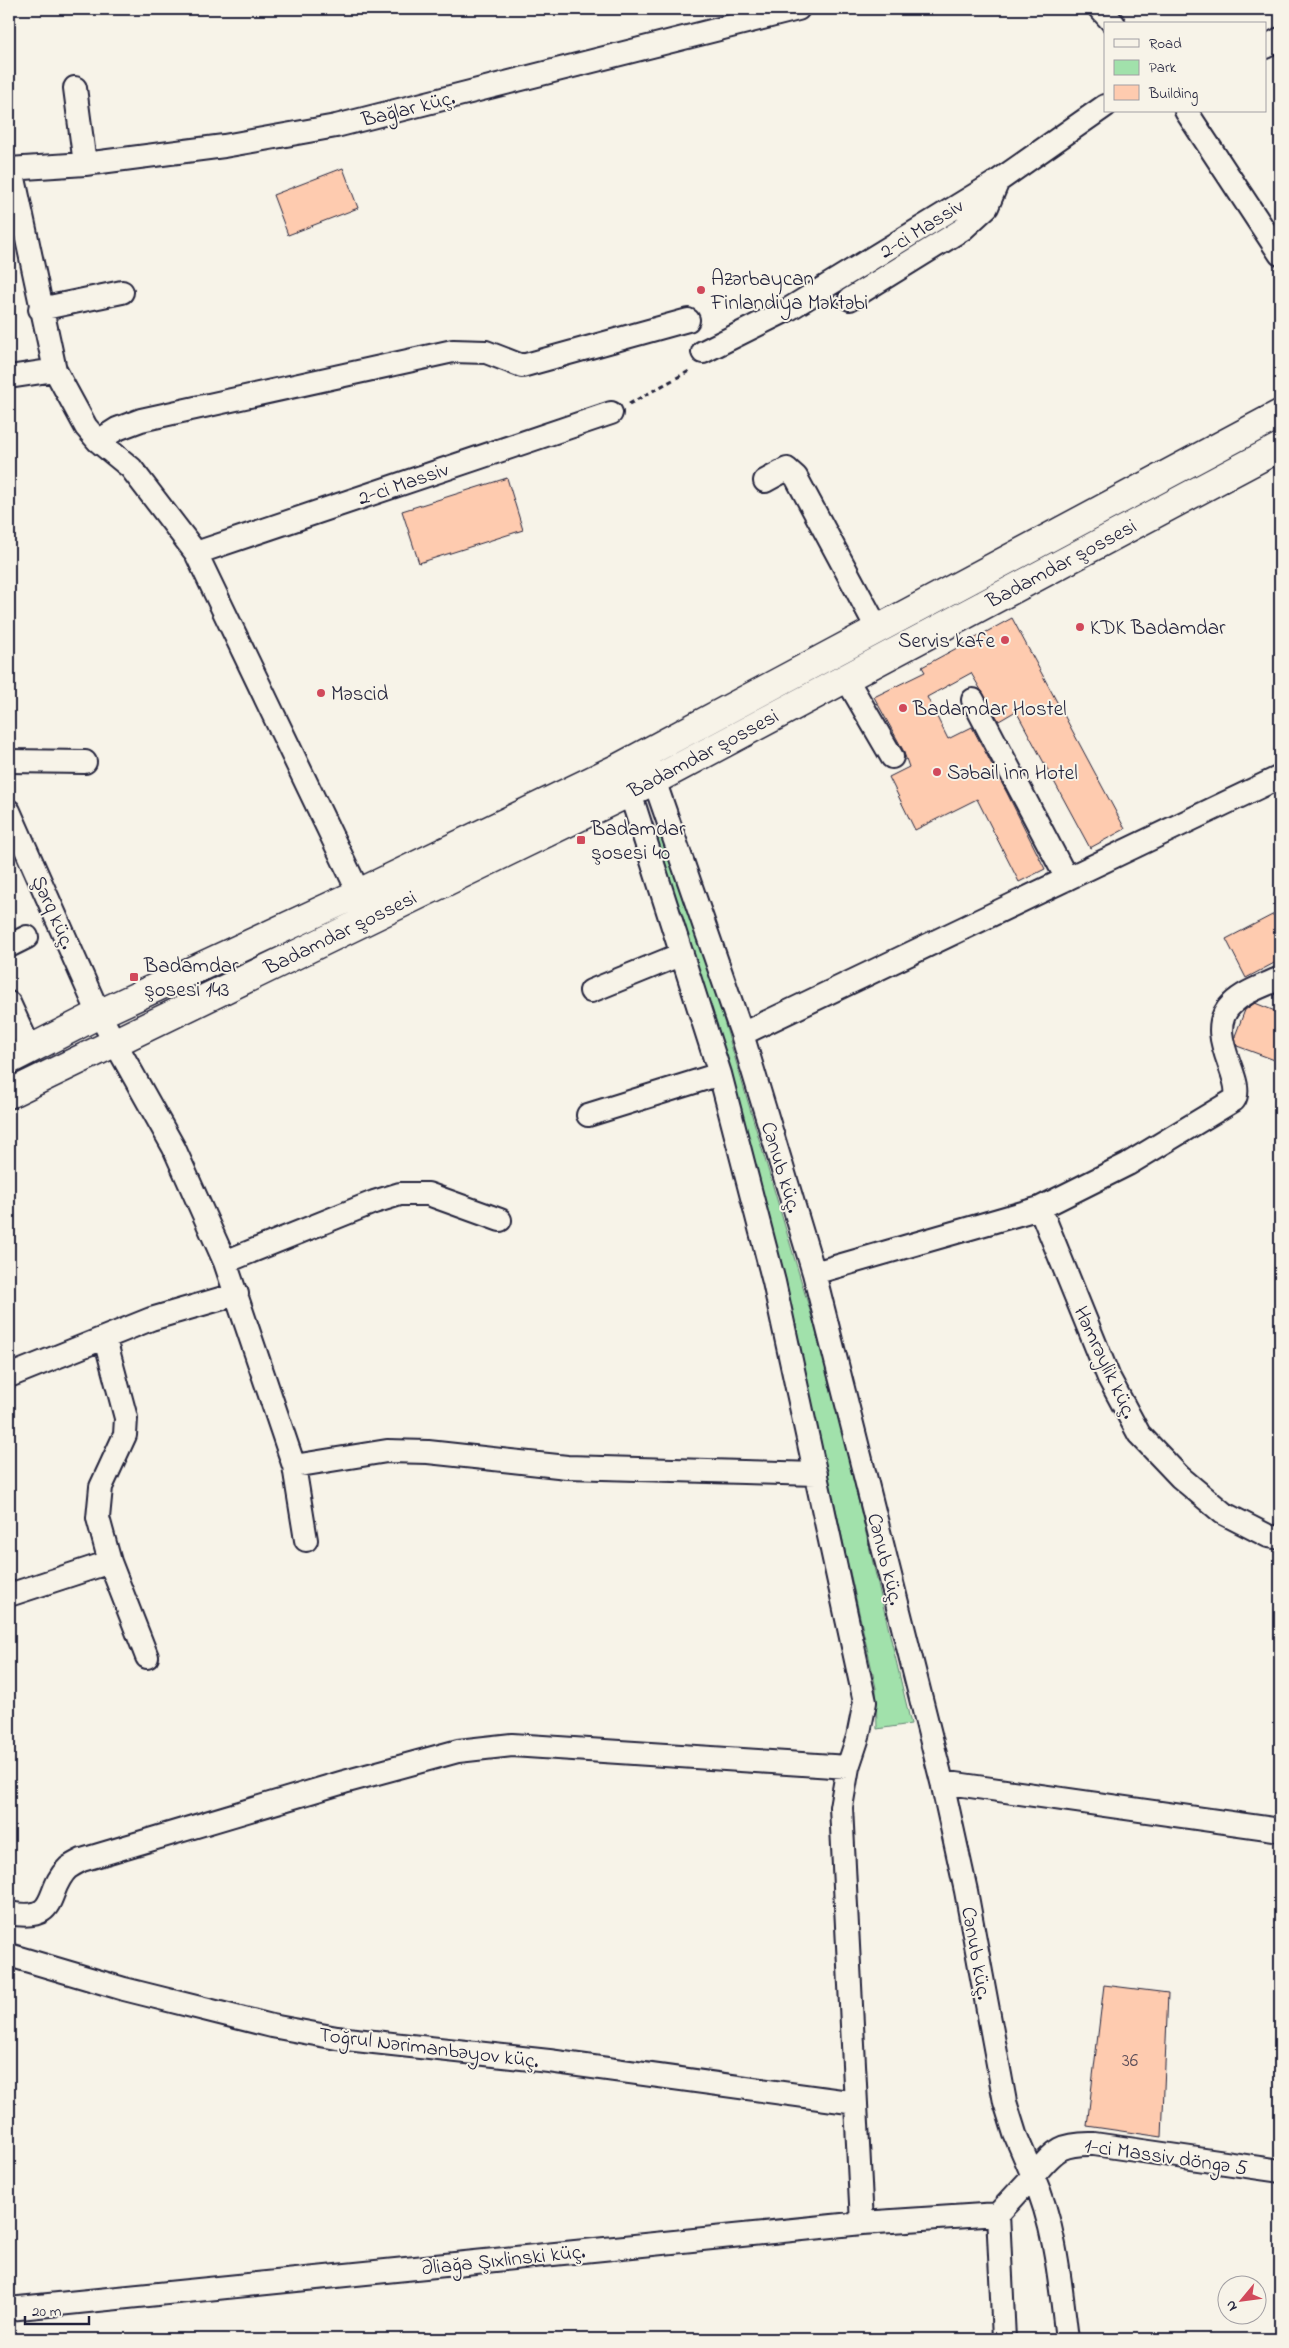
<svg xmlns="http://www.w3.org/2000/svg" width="1289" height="2348" font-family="'Indie Flower',sans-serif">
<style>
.green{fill:#a1e1ab;stroke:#628273}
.building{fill:#fecbaf;stroke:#22223b}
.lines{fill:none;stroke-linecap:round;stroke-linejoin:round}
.minor-casing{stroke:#22223b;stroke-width:26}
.major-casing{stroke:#22223b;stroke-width:31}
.path{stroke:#22223b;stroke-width:3;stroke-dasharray:5 4;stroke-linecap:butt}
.minor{stroke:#f7f3e8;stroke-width:22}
.major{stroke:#f7f3e8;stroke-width:28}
.poi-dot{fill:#d1495b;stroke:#f7f3e8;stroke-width:2}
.labels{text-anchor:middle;stroke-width:4;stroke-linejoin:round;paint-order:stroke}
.number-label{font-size:19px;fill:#594c58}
.street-label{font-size:21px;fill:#22223b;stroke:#f7f3e8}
.poi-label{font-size:21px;fill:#22223b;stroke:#f7f3e8;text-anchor:start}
</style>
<rect width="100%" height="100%" fill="#f7f3e8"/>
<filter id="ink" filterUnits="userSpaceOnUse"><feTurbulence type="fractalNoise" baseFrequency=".02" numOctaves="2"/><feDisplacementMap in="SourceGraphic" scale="10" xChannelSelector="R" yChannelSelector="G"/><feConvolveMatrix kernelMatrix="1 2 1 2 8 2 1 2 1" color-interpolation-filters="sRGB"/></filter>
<g filter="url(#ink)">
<path class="green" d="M663 837 718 1001 827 1368 911 1724 877 1729 876 1688 784 1278 713 1014 653 840Z"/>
<path class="building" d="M343 168 358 208 288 235 273 195Z
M507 478 523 530 419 563 402 511Z
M1012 618 1125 829 1090 848 1016 711 999 721 971 673 927 697 948 739 972 727 1007 793 1045 869 1019 882 977 799 915 830 889 777 909 767 903 750 874 697 925 672 922 667Z
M1280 911V960L1246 978 1226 939Z
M1255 1003 1280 1013V1062L1237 1046 1235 1036 1245 1010Z
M1104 1985 1168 1993 1162 2137 1087 2126Z"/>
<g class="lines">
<defs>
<path id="minor" d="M1100 9 1114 24
M1265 47 1280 39
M75 88 85 164
M1186 111 1280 254
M9 169 85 164 224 146 336 126 798 9
M12 169 55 370 86 427 98 441 131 468 196 553 359 893
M850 299 963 229 987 207 998 181
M40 309 122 292
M703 352 789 309 998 181 1105 106
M9 377 55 370
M98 441 117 429 141 420 453 351 486 352 522 366 688 320
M765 481 787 469 796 477 877 628
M196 553 611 413
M846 678 892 757
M973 700 1067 879
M645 754 742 1034 814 1273 942 1782 966 1891 1005 2102 1015 2134 1033 2176 998 2214 1004 2339
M9 761 85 762
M622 778 635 808 720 1074 774 1282 865 1702 858 1737 848 1767 841 1807 862 2223
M9 811 99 1014 174 1148 225 1262 294 1466 306 1540
M9 946 27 937
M591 991 682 954
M9 1003 30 1049
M742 1034 1280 777
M588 1115 720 1074
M1040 1208 1109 1378 1139 1434 1180 1477 1223 1513 1268 1536 1280 1538
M225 1262 374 1202 400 1194H428L500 1220
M814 1273 1040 1208 1128 1164 1234 1100C1247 1080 1201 1033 1232 1004 1245 991 1264 986 1280 978
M105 1339 126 1418 125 1435 101 1487 98 1518 110 1562 147 1657
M9 1376 151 1319 237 1294
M294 1466 387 1451 428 1452 567 1467 816 1474
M9 1595 110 1562
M942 1782 1280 1830
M9 1913C61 1923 44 1890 68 1868 72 1865 78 1862 82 1860L344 1782 458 1751 512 1745 848 1767
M9 1955 124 1989 272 2026 337 2038 549 2061 856 2103
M9 2309 862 2223 998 2214
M1067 2339C1060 2283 1056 2228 1033 2176 1055 2151 1059 2143 1094 2144L1280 2171"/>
<path id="major" d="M9 1060 99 1014 359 893 618 768 1280 414
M9 1094 655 780 1280 447"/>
</defs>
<use href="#minor" class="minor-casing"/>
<use href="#major" class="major-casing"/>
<path class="path" d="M629 404 691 370"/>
<use href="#minor" class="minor"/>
<use href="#major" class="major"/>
</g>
</g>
<g class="poi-dot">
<circle cx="701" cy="290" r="5"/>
<circle cx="1080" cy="627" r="5"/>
<circle cx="1005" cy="640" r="5"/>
<circle cx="321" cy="693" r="5"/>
<circle cx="903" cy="708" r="5"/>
<circle cx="937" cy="772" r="5"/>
<rect x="576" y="835" width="10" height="10" rx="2.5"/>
<rect x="129" y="972" width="10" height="10" rx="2.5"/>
</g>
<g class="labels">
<g class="number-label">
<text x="1130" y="2066">36</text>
</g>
<g class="street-label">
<text transform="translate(408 108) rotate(-14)" y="7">Bağlar küç.</text>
<text transform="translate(921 228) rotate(-32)" y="7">2-ci Massiv</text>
<text transform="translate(403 483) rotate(-19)" y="7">2-ci Massiv</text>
<text transform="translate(1061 563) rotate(-28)" y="7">Badamdar şossesi</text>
<text transform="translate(703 753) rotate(-28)" y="7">Badamdar şossesi</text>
<text transform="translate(54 912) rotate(66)" y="7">Şərq küç.</text>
<text transform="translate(340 932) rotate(-26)" y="7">Badamdar şossesi</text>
<text transform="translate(782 1167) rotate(73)" y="7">Cənub küç.</text>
<text transform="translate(1106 1362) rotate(65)" y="7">Həmrəylik küç.</text>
<text transform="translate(886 1559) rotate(76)" y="7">Cənub küç.</text>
<text transform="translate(977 1953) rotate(80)" y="7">Cənub küç.</text>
<text transform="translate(429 2047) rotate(7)" y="7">Toğrul Nərimanbəyov küç.</text>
<text transform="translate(1166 2156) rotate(8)" y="7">1-ci Massiv döngə 5</text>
<text transform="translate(503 2259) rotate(-6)" y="7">Əliağa Şıxlinski küç.</text>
</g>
<g class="poi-label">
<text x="711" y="285">Azərbaycan<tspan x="711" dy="24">Finlandiya Məktəbi</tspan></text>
<text x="1090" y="634">KDK Badamdar</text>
<text x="995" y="647" text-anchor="end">Servis kafe</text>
<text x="331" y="700">Məscid</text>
<text x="913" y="715">Badamdar Hostel</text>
<text x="947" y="779">Səbail İnn Hotel</text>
<text x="591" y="835">Badamdar<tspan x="591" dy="24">şosesi 40</tspan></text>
<text x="144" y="972">Badamdar<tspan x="144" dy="24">şosesi 143</tspan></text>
</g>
</g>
<rect width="1289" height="2348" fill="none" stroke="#f7f3e8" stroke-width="30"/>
<rect x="15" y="15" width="1259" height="2318" fill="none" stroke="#22223b" stroke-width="2" filter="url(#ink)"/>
<rect x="1104" y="22" width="162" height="90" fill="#f7f3e8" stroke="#a29fa3"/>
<rect x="1114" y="39" width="25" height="8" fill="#f7f3e8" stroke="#a29fa3"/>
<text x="1149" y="48" font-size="15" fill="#22223b">Road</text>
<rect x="1114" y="60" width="25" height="15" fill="#a1e1ab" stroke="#a29fa3"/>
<text x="1149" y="72" font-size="15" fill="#22223b">Park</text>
<rect x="1114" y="85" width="25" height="15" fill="#fecbaf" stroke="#a29fa3"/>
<text x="1149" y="98" font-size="15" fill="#22223b">Building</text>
<g transform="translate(1242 2300) rotate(241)"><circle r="24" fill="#f7f3e8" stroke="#a29fa3"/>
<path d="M0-4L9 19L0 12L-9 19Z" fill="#d1495b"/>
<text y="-8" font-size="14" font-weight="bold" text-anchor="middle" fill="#22223b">N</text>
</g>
<path d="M25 2316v8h64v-8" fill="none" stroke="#22223b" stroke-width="2.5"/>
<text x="32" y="2316" font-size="15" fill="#22223b" stroke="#f7f3e8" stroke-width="4" paint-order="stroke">20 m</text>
</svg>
